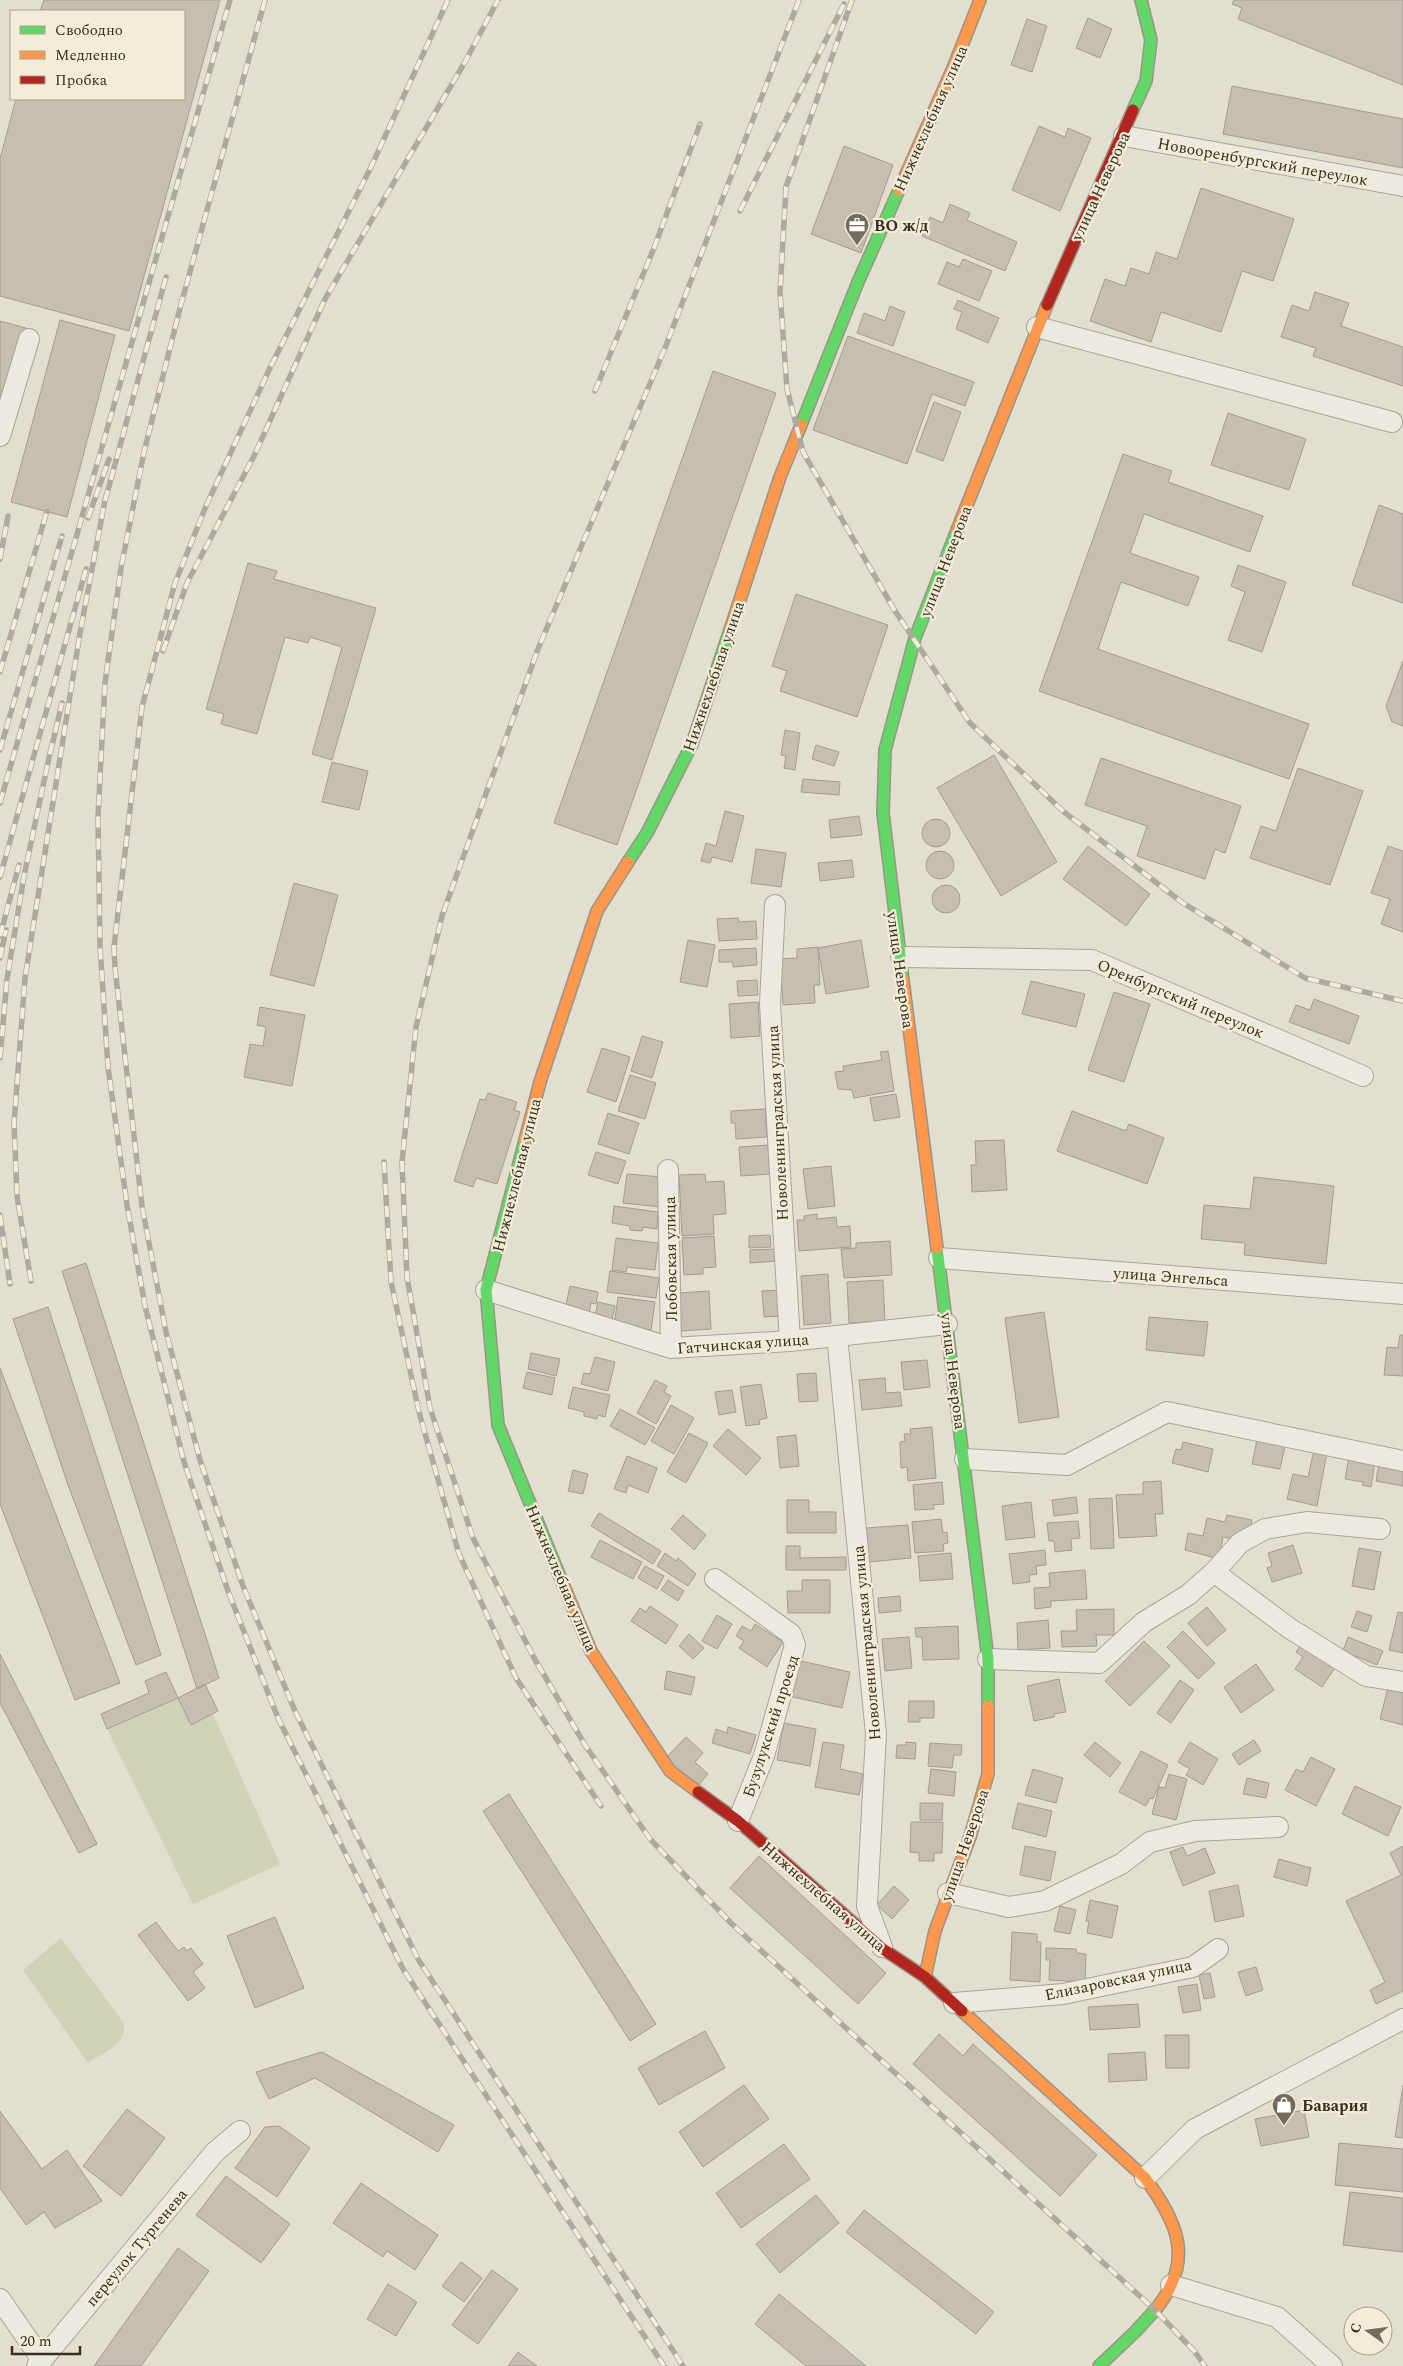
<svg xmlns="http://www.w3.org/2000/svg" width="1403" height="2366" font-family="Spectral,serif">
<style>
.green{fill:#cfd2b4}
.building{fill:#c6beb1;stroke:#a39b8f}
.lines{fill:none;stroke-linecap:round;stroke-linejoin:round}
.street-casing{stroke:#a9a498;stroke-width:22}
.fast-casing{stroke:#989488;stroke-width:14}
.slow-casing{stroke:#989488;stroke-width:14}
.jam-casing{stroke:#989488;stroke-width:14}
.street{stroke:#ece9e1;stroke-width:20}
.fast{stroke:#63d668;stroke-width:11}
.slow{stroke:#ff974d;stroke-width:11}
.jam{stroke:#b3261e;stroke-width:11}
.rail-casing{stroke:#aca9a1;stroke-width:5.5}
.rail{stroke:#f3edd7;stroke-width:4;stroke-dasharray:11;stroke-linecap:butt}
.labels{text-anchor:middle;stroke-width:4.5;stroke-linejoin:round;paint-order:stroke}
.street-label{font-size:16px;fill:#372e21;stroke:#f3edd7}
.poi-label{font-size:16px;font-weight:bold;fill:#372e21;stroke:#f3edd7;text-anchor:start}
</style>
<rect width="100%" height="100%" fill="#e3dfd0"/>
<path class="green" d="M178 1698 191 1725 213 1714 280 1864 193 1904 107 1729Z
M61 1938 123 2022C130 2043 102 2053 88 2063L23 1970Z"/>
<path class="building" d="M44 0H220L129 331 0 296V159L16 99H184V11H40Z
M1234 0H1403V85L1238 19 1242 8 1232 4Z
M1088 18 1112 29 1100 58 1076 48Z
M1027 19 1047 26 1032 72 1011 65Z
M1232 86 1403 119V168L1223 134Z
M1039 126 1065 137 1068 128 1091 138 1060 211 1012 190Z
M844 146 893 165 861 253 811 234Z
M1201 188 1294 219 1273 281 1242 271 1221 332 1161 312 1151 342 1090 321 1105 279 1125 286 1131 268 1149 274 1156 252 1177 259Z
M950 204 970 213 967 220 1017 242 1005 271 922 236 930 217 943 223Z
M963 259 992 271 979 301 938 284 947 262 959 267Z
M1315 292 1349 303 1341 326 1403 347V386L1313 356 1316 348 1281 337 1292 305 1309 311Z
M958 300 999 318 988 343 956 329 962 312 954 309Z
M890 306 905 312 893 346 857 333 864 313 885 321Z
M60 320 115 335 67 517 11 502Z
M0 321 26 328 0 404Z
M848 336 974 382 965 406 932 394 907 464 813 430Z
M713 371 776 393 617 845 554 823Z
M934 402 961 412 943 461 916 451Z
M1228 413 1306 439 1289 490 1211 465Z
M1123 454 1172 471 1168 482 1263 516 1250 552 1144 514 1130 553 1199 577 1188 606 1121 582 1098 649 1309 724 1289 779 1039 691Z
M1379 505 1403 514V603L1352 585Z
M248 563 277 571 274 579 376 608 332 760 312 754 342 647 310 637 308 643 285 637 257 734 221 724 224 714 206 709Z
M1238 565 1286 582 1262 652 1228 640 1245 592 1231 586Z
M796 594 888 625 857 717 780 691 787 671 772 666Z
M1403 661V726L1392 722 1386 706Z
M785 730 800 733 795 770 784 768 786 756 781 755Z
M816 745 839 752 834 766 812 759Z
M994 755 1057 862 1001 896 937 788Z
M1101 758 1241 806 1225 853 1215 849 1205 879 1137 856 1147 826 1085 805Z
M332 762 368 771 359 810 322 802Z
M1298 768 1363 791 1330 885 1250 858 1261 826 1276 831Z
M803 779 840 782 839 795 801 792Z
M725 811 744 816 732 862 712 857 710 863 701 861 706 843 716 846Z
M859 816 862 835 831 838 829 820Z
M922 833a14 14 0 1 1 28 0a14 14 0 1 1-28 0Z
M1088 846 1150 894 1126 926 1063 879Z
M1388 846 1403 851V932L1381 924 1390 899 1371 893Z
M756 849 786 853 781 887 751 883Z
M926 865a14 14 0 1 1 28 0a14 14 0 1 1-28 0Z
M852 860 854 877 820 881 818 863Z
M294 883 338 895 314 986 270 975Z
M932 899a14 14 0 1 1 28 0a14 14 0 1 1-28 0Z
M738 918 739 922 756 921 757 939 719 941 717 919Z
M688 940 715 945 707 987 680 982Z
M861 940 869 987 826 994 818 948Z
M818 947 820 985H814L815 1003 783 1005 780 959 797 958V949Z
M756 948 757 965 733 967V962H719V950Z
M757 980 758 995 738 996 737 981Z
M1031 981 1085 994 1076 1027 1022 1014Z
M1114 992 1150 1004 1124 1082 1088 1070Z
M1314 999 1359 1016 1349 1044 1289 1022 1296 1005 1310 1010Z
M758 1002 760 1036 731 1038 729 1004Z
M260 1007 305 1015 292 1086 244 1077 250 1044 263 1046 266 1027 257 1025Z
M642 1036 663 1042 652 1078 631 1071Z
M602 1048 630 1057 616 1102 587 1092Z
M888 1051 894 1091 854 1098 852 1090 838 1089 835 1072 844 1071 843 1066 882 1060 880 1052Z
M630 1075 656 1083 645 1119 618 1111Z
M488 1093 517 1102 514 1110 520 1112 497 1184 476 1178 473 1187 454 1181 480 1099 485 1100Z
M896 1094 900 1117 874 1121 870 1098Z
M765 1109 767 1137 736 1139 735 1123H731V1111Z
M1072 1111 1126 1131 1129 1124 1164 1138 1147 1184 1057 1151Z
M608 1113 639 1123 629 1154 598 1144Z
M1004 1140 1007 1190 972 1192 971 1165H976L975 1141Z
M768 1145 770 1174 741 1176 739 1147Z
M596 1152 626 1161 618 1184 588 1175Z
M831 1166 835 1206 808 1209 803 1169Z
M627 1174 663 1177 660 1207 623 1203Z
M705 1174 706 1182 724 1181 726 1214 713 1215 714 1234 682 1236 679 1175Z
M1254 1177 1334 1186 1326 1264 1244 1255 1245 1243 1201 1239 1204 1205 1250 1209Z
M614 1206 658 1212 657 1229 643 1227 642 1231 630 1230V1226L612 1223Z
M817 1214V1219L836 1217 837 1227 850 1226 851 1247 799 1251 797 1220H804V1216Z
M770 1235 771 1247 749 1248V1236Z
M714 1236 716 1267 703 1268V1274L684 1275 682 1238Z
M616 1238 658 1243 655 1270 627 1267 626 1272 612 1270Z
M890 1241 892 1275 844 1278 841 1249 856 1248V1243Z
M777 1249 778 1261 750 1263V1250Z
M86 1263 219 1678 197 1689 62 1271Z
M610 1271 659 1278 656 1298 607 1292Z
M828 1274 831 1323 804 1325 801 1276Z
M883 1280 885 1321 849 1323 847 1282Z
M570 1286 598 1292 596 1304 591 1303 588 1319 564 1314Z
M780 1290 781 1316 764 1317 762 1291Z
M709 1291 711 1329 681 1331 678 1293Z
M618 1297 655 1302 651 1330 614 1325Z
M598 1302 615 1306 611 1324 594 1320Z
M48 1307 161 1655 136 1665 68 1485 13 1319Z
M1044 1312 1059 1417 1019 1423 1005 1318Z
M1149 1317 1208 1322 1204 1356 1146 1350Z
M1400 1335H1403V1376L1384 1375 1387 1347 1398 1348Z
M531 1353 560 1359 556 1376 528 1369Z
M595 1357 615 1362 608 1391 581 1384 584 1373 590 1374Z
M927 1360 930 1387 904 1390 901 1362Z
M0 1368 120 1683 75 1700 0 1504Z
M527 1372 555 1378 552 1395 523 1388Z
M816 1373 818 1401 799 1402 797 1374Z
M885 1378 886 1393 900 1392 902 1406 862 1410 859 1380Z
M655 1380 667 1386 664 1392 671 1396 656 1424 637 1413Z
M761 1384 767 1418 759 1420 760 1424 746 1426 740 1387Z
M573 1387 610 1395 605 1417 598 1415 597 1419 584 1416V1412L568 1408Z
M732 1390 736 1412 719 1415 715 1392Z
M671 1405 694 1418 674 1454 651 1441Z
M620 1409 655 1428 645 1445 610 1426Z
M932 1427 936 1478 908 1481 907 1467 901 1468 900 1442 905 1441 904 1434H911L910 1429Z
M728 1429 761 1458 746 1475 713 1446Z
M689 1433 708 1443 686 1483 667 1472Z
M796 1435 799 1466 780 1468 777 1437Z
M1257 1440 1285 1446 1280 1469 1252 1464Z
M1183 1442 1213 1449 1208 1472 1172 1463 1176 1449 1181 1450Z
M1314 1450 1327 1453 1317 1506 1287 1499 1293 1474 1308 1477Z
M627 1456 657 1468 648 1493 628 1485 626 1493 614 1489Z
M1349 1457 1375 1462 1371 1487 1362 1485 1363 1482 1345 1479Z
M1379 1463 1403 1468V1486L1376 1481Z
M573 1470 588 1474 583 1494 568 1491Z
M1161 1481 1163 1514H1155L1157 1536 1119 1538 1116 1495 1143 1494V1482Z
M942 1482 944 1504 933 1505 934 1509 915 1510 913 1485Z
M1076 1497 1078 1513 1054 1516 1052 1500Z
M1112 1498 1114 1548 1091 1549 1089 1499Z
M787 1500H809V1512H836V1533H787Z
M1031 1502 1035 1537 1006 1540 1002 1506Z
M599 1513 661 1551 653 1564 591 1526Z
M683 1515 706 1535 694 1550 671 1529Z
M1227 1515 1252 1520 1249 1533 1243 1541 1223 1537 1219 1559 1185 1550 1188 1533 1203 1536 1207 1518 1225 1522Z
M941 1519 943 1533 947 1532 948 1543 943 1544 944 1551 915 1553 912 1522Z
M1078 1521 1080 1538 1071 1539 1072 1550 1055 1552 1054 1541H1049L1047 1523Z
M908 1525 911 1558 869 1562 866 1528Z
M600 1540 642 1562 633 1579 591 1557Z
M1293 1545 1302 1573 1272 1582 1267 1568 1272 1566 1268 1553Z
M786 1546H800V1558L846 1557V1570H786Z
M1359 1548 1381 1552 1374 1590 1352 1586Z
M1045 1550 1046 1565 1036 1566 1037 1574 1029 1575 1030 1582 1013 1584 1009 1554Z
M665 1553 676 1561 678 1558 696 1574 688 1586 657 1566Z
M951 1553 953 1579 920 1581 918 1556Z
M645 1566 664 1576 657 1589 638 1578Z
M1085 1570 1087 1599 1051 1601V1607L1035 1609 1034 1588 1050 1587 1049 1573Z
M668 1580 684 1591 678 1601 661 1590Z
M802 1580H830V1613H788L787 1591H802Z
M900 1596 901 1611 879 1613 878 1598Z
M650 1606 678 1625 666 1644 631 1621 640 1608 646 1612Z
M1207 1607 1226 1630 1207 1646 1188 1623Z
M1114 1609V1635H1096L1097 1646 1062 1647 1061 1631H1077L1076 1610Z
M1357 1611 1372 1616 1367 1632 1351 1627Z
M1398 1612 1403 1613V1653L1389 1650Z
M717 1615 732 1624 717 1649 702 1641Z
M1048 1620 1050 1648 1018 1650 1017 1623Z
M755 1624 783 1642 767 1667 739 1648 744 1641 736 1636 742 1626 751 1631Z
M958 1626 959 1659 923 1660 922 1637H916L915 1628Z
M1183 1631 1215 1663 1198 1679 1167 1647Z
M689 1634 704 1648 693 1659 679 1646Z
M909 1637 912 1668 885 1671 882 1639Z
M1348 1637 1383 1651 1377 1665 1343 1651Z
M1144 1641 1170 1666 1130 1706 1105 1681Z
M1303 1642 1337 1665 1322 1687 1295 1669 1303 1657 1296 1652Z
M0 1654 97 1844 79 1853 0 1703Z
M792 1659 850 1672 842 1708 784 1695Z
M1256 1664 1274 1690 1241 1713 1224 1687Z
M667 1671 695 1677 691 1695 664 1689Z
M166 1672 178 1698 107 1729 101 1714 149 1693 145 1681Z
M1059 1679 1066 1712 1054 1714V1717L1034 1721 1027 1686Z
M1180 1680 1194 1690 1171 1723 1157 1713Z
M205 1684 218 1711 191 1725 178 1698Z
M1388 1688 1403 1691V1725L1380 1719Z
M909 1701H934V1718H920V1722H908Z
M784 1723 816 1729 810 1766 777 1760Z
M728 1727 756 1735 750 1754 712 1743 716 1729 727 1733Z
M686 1737 703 1753 695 1762 708 1774 696 1788 665 1759Z
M1254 1740 1261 1751 1239 1765 1232 1754Z
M823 1742 844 1745 840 1769 863 1774 859 1795 815 1787Z
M906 1742 916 1743 915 1759 896 1758 897 1745H906Z
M1095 1742 1121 1763 1110 1777 1084 1755Z
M1190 1742 1218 1759 1203 1785 1186 1775 1190 1769 1178 1762Z
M930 1743 962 1745 961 1755H954L952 1768 928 1766Z
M1141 1751 1168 1765 1153 1799 1150 1798 1146 1806 1119 1792Z
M1311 1757 1335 1769 1316 1806 1285 1790 1296 1769 1303 1772Z
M931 1769 956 1772 954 1796 928 1793Z
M1033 1769 1063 1778 1056 1803 1025 1795Z
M1169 1774 1187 1779 1176 1820 1152 1814 1159 1787 1165 1788Z
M1247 1778 1269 1783 1266 1798 1243 1794Z
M1355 1786 1401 1807 1388 1836 1342 1814Z
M509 1794 656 2024 630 2041 483 1811Z
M920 1803H943L942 1820H920Z
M1018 1803 1052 1811 1046 1837 1012 1828Z
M911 1822H943L942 1853H934V1861H919V1853L910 1852Z
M1025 1846 1056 1852 1050 1881 1020 1875Z
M1403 1846V1991L1376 2004 1370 1990 1385 1982 1346 1901 1401 1875 1390 1853Z
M1183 1847 1187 1856 1205 1848 1215 1873 1183 1886 1170 1852Z
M759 1856 886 1973 858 2004 730 1888Z
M1279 1859 1311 1868 1307 1886 1274 1877Z
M1238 1885 1244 1916 1215 1922 1209 1891Z
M894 1886 909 1900 892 1919 877 1905Z
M1090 1900 1118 1906 1112 1938 1087 1933 1089 1921H1086Z
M1060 1906 1076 1910 1070 1934 1054 1931Z
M275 1917 304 1988 255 2008 227 1936Z
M156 1922 178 1951 184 1947 186 1951 191 1948 203 1964 193 1972 205 1988 188 2001 138 1935Z
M1012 1932 1037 1934V1942H1041L1040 1982 1010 1980Z
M1046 1948 1076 1949 1077 1953 1086 1954 1085 1982 1049 1980 1050 1960H1046Z
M1256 1967 1263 1990 1246 1996 1238 1972Z
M1210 1973 1215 1997 1204 1999 1199 1975Z
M1197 1984 1201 2010 1183 2013 1178 1987Z
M1138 2004 1140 2027 1090 2030 1088 2007Z
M705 2031 725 2068 659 2105 638 2068Z
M939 2034 963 2056 973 2044 1097 2155 1060 2196 913 2064Z
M1165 2035H1189V2068H1166Z
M322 2052 454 2125 438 2152 315 2078 269 2099 256 2072Z
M1145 2052 1147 2080 1109 2082 1108 2054Z
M744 2085 769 2119 703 2167 679 2132Z
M1403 2085V2138L1395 2137Z
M127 2109 165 2138 121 2196 83 2166Z
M1304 2110 1309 2137 1261 2146 1255 2119Z
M0 2111 42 2169 67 2150 102 2201 55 2228 44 2212 26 2225 0 2188Z
M279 2126 310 2148 277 2197 235 2168 265 2127Z
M1339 2143 1403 2149V2192L1335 2185Z
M784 2144 810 2179 741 2228 716 2193Z
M226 2176 290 2224 261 2263 196 2215Z
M361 2183 438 2235 415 2270 387 2251 383 2257 333 2223Z
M1350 2192 1403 2198V2252L1343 2245Z
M816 2195 839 2223 780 2273 756 2244Z
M864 2210 994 2312 976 2334 846 2232Z
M178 2248 209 2271 141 2366H94Z
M461 2262 482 2278 464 2302 442 2286Z
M492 2270 518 2289 478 2344 452 2325Z
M388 2284 417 2302 396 2336 367 2319Z
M779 2294 866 2366H806L755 2324Z
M518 2352 537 2366H508Z"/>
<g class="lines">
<defs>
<path id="street" d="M1124 136 1403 186
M1037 327 1392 422
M0 436 29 339
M775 905 770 1004 790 1341
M901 957 1092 960 1363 1076
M668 1170 671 1348
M939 1258 1403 1294
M486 1290 671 1348 790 1341 947 1324
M837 1336 876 1734 867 1906 882 1947
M965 1459 1067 1465 1167 1412 1403 1461
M1214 1572 1289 1628 1366 1676 1403 1682
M715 1579 791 1634 795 1645 764 1756 738 1821
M988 1659 1099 1663 1144 1622 1188 1595 1214 1572 1240 1543 1265 1529 1307 1522 1380 1529
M948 1893 1009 1907 1045 1901 1121 1864 1150 1842 1195 1831 1278 1827
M954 2003 1063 1994 1193 1967 1218 1949
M1145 2178 1195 2129 1403 2019
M1171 2285 1277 2317 1332 2366
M0 2299 42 2360
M37 2366 215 2152 240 2131"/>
<path id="fast" d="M1133 110 1146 81 1151 40 1141 0
M801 425 858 282 899 190
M628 862 647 833 692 744 730 630
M903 980 883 813 885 750 915 638 957 530
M525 1140 486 1290 498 1425 563 1584
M937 1248 988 1659V1706
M1099 2366 1135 2332 1156 2309"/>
<path id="slow" d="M899 190 953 68 980 0
M957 530 1047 305
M730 630 780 477 801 425
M903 980 937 1248
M525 1140 540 1082 597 911 628 862
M563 1584 591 1651 670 1771 698 1792
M925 1977 935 1931 970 1837 988 1774V1706
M962 2011 1145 2178C1178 2223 1195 2260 1156 2309"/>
<path id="jam" d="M1047 305 1133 110
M698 1792 738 1821 883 1949 925 1977 962 2011"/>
</defs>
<use href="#street" class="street-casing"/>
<use href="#fast" class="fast-casing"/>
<use href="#slow" class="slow-casing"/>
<use href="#jam" class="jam-casing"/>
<use href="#street" class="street"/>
<use href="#fast" class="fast"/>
<use href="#slow" class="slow"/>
<use href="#jam" class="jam"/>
<defs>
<path id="rail" d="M265 0 180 308 144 452 121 568 105 683 98 816 100 946 108 1067 127 1205 145 1306 184 1462 228 1591 278 1718 403 1969 664 2366
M448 0 370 169 270 368 206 506 175 583 142 707 114 947 115 968 142 1206 166 1332 200 1460 243 1586 295 1711 418 1959 683 2366
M799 0 665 348 538 649 442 916 416 1027 402 1162 407 1277 430 1408 473 1538 533 1656 585 1745 650 1839 732 1924 1155 2310 1195 2352 1205 2366
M852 0 786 187 780 292 787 389 803 452 895 611 970 723 1064 812 1183 903 1305 978 1403 1001
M740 211 844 4
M595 391 654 248 700 124
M105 501 166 277
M88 518 109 459
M0 559 8 516
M163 651 187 583 254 456 325 299 465 62 498 0
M0 672 47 511
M0 750 62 536
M50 754 62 703
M0 803 230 0
M0 877 86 569
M0 936 19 865
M0 958 6 930
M0 1058 7 979 24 876 51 748
M384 1162 391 1282 419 1412 459 1554 516 1678 601 1806
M0 1215 10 1284
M31 1281 17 1196 14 1124 25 978 80 633 106 495"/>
</defs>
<use href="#rail" class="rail-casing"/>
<use href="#rail" class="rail"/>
</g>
<defs>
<symbol id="office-pin" viewBox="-11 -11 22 30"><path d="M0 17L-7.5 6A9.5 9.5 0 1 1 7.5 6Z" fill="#736c5e" stroke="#f3edd7"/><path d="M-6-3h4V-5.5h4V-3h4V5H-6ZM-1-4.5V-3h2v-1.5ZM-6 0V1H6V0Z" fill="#fff"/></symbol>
<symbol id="shop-pin" viewBox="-11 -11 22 30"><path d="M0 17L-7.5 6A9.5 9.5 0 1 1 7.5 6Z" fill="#736c5e" stroke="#f3edd7"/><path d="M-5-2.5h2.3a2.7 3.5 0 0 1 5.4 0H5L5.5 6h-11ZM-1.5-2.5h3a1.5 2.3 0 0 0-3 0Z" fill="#fff"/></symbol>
</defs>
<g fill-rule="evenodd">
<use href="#office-pin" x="843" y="211" width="28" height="38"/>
<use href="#shop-pin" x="1270" y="2091" width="28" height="38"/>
</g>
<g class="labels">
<g class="street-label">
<text transform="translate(930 118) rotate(-66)" y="6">Нижнехлебная улица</text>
<text transform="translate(1263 161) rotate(10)" y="6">Новооренбургский переулок</text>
<text transform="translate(1100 186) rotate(-65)" y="6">улица Неверова</text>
<text transform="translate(945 561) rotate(-69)" y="6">улица Неверова</text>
<text transform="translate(713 676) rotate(-71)" y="6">Нижнехлебная улица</text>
<text transform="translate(901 970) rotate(82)" y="6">улица Неверова</text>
<text transform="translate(1181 998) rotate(23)" y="6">Оренбургский переулок</text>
<text transform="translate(777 1123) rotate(-93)" y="6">Новоленинградская улица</text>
<text transform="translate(516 1175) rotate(-76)" y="6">Нижнехлебная улица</text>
<text transform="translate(670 1259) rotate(-91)" y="6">Лобовская улица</text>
<text transform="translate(1171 1276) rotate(4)" y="6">улица Энгельса</text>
<text transform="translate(743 1343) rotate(-4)" y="6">Гатчинская улица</text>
<text transform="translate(954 1371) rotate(83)" y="6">улица Неверова</text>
<text transform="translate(562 1578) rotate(67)" y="6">Нижнехлебная улица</text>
<text transform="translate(866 1643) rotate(-95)" y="6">Новоленинградская улица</text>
<text transform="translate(770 1726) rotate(-72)" y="6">Бузулукский проезд</text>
<text transform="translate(964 1845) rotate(-71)" y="6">улица Неверова</text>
<text transform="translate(824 1896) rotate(41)" y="6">Нижнехлебная улица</text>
<text transform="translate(1118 1979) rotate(-12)" y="6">Елизаровская улица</text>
<text transform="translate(136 2247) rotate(-50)" y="6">переулок Тургенева</text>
</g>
<g class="poi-label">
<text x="874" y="231">ВО ж/д</text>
<text x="1302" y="2111">Бавария</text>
</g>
</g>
<rect x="10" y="10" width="175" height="90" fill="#f3edd7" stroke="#a8a18e"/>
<rect x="20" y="26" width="25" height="8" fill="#63d668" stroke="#a8a18e"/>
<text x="55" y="35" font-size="15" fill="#372e21">Свободно</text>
<rect x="20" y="51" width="25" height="8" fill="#ff974d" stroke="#a8a18e"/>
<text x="55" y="60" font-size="15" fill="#372e21">Медленно</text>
<rect x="20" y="76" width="25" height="8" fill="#b3261e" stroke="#a8a18e"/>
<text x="55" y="85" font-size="15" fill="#372e21">Пробка</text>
<g transform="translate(1368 2331) rotate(284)"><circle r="24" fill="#f3edd7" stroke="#a8a18e"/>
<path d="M0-4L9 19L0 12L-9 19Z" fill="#736c5e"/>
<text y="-8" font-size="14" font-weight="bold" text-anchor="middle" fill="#372e21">С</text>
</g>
<path d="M12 2346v8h68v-8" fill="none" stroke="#372e21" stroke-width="2.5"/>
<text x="20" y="2346" font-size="15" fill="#372e21" stroke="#f3edd7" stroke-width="4" paint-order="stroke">20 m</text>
</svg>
